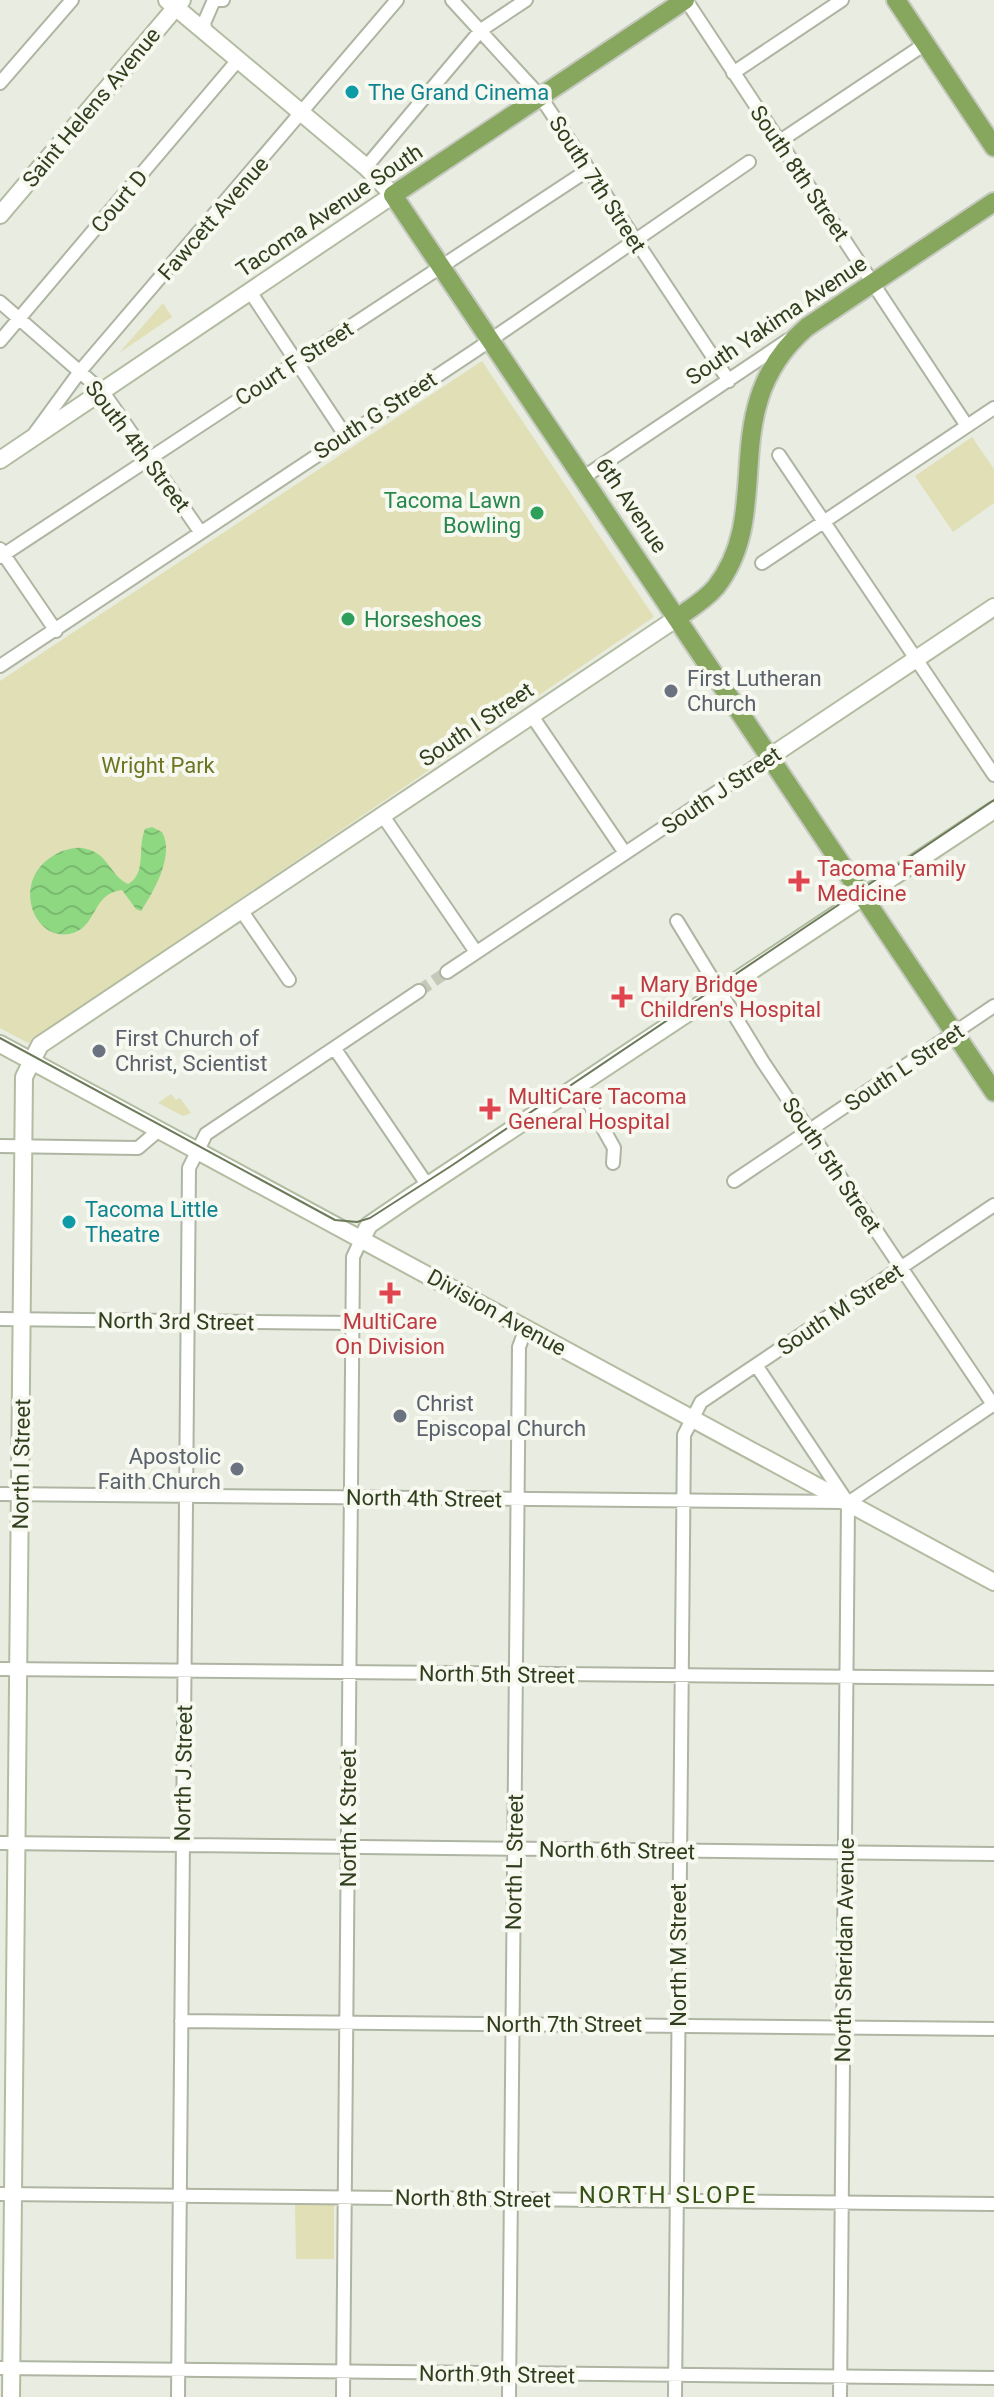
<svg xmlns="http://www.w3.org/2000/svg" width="994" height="2397" font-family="Roboto,sans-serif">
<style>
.green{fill:#e0dfb6}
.water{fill:url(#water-waves)}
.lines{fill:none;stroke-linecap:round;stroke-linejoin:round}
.street-tunnel{stroke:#c4c9b9;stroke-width:12;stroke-dasharray:12 6;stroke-linecap:butt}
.street-casing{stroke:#aeb5a2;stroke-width:16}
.secondary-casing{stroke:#b2bca0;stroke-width:20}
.primary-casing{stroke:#c5c9c0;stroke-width:22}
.street{stroke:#fff;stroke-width:12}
.secondary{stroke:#fff;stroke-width:16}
.primary{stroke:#87a75f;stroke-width:18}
.tram{stroke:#6c7a59;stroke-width:2}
.culture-dot{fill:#0f9aa8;stroke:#f7f9f0;stroke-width:3}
.leisure-dot{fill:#2e9e5b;stroke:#f7f9f0;stroke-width:3}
.worship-dot{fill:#6b7280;stroke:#f7f9f0;stroke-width:3}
.health-dot{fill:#e0444e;stroke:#f7f9f0;stroke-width:3}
.labels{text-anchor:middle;stroke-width:8;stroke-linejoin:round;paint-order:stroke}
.culture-label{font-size:22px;fill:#0d838f;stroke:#f7f9f0;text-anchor:start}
.street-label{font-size:22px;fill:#313f1e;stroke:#f7f9f0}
.leisure-label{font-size:22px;fill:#27864d;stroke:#f7f9f0;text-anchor:end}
.worship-label{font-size:22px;fill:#5b616d;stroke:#f7f9f0;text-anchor:start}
.park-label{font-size:22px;fill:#6d7523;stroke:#f7f9f0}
.health-label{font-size:22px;fill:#be3a42;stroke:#f7f9f0;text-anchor:start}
.neighbourhood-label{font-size:24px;letter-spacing:2px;fill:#385318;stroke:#f7f9f0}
</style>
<defs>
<pattern id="water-waves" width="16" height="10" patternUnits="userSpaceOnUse" patternTransform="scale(2)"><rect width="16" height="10" fill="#8dd881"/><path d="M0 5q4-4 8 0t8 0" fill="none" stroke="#7aba6f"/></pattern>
</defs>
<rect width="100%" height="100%" fill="#e9ece0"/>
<path class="green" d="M163 303 172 317 119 353Z
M482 361 654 617 28 1043 0 1028V681Z
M972 437 994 469V503L953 532 915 476Z
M171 1094 176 1100 180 1098 191 1113 183 1116 158 1103Z
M295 2205H334V2259H296Z"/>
<path class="water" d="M152 827 162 832C175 855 154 891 141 911L136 909 122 890C90 894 98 929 69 934 32 940 12 880 53 856 61 851 72 847 82 848 109 852 109 875 128 884 147 874 137 848 145 829Z"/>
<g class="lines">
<path class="street-tunnel" d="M419 991 447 972"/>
<defs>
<path id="street" d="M452 0 540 96 729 381
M686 0 967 426
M206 32 204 23 214 0H223
M733 73 842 0
M0 83 72 0
M780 141 925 44
M366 167 481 30 526 0
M251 293 345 435
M0 302 103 392 199 530
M0 341 238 60
M35 433 81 370 397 0
M779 455 994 775
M584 477 788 340
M0 549 56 631
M0 557 588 170
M762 563 994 408
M0 666 476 350 749 162
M532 716 625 853
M383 816 476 952
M241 910 289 980
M677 921 763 1062 994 1406
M447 972 771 756
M335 1049 428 1186
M579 1085 614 1148 613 1163
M0 1146 138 1148 159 1130
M734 1181 994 1006
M0 1319 353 1323
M756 1365 846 1500
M0 1494 845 1502
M848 1503 994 1404
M0 1669 994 1678
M0 1843 994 1854
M181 2021 994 2029
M0 2194 994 2204
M0 2368 994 2378
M178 2397 189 1168 206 1134 419 991
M343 2397 353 1257 361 1240
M509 2397 519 1347 526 1328
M675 2397 684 1435 701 1402 994 1205
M840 2397 848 1503"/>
<path id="secondary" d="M0 215 182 0
M0 460 393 195 366 167 167 0
M771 756 994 607
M0 1044 994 1582
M361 1240 369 1225 410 1197 994 810
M11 2397 24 1077 40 1045 677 618"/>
<path id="primary" d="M685 0 393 195 994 1092
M896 0 994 147
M677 618C691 608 705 600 716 587 777 509 713 408 807 327L994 202"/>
</defs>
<use href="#street" class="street-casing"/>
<use href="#secondary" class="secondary-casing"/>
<use href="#primary" class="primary-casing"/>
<use href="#street" class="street"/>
<use href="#secondary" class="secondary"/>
<use href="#primary" class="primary"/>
<path class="tram" d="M0 1038 335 1220 357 1222 370 1218 451 1166 994 800"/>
</g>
<g class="culture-dot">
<circle cx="352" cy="92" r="8"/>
<circle cx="69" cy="1222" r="8"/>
</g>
<g class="leisure-dot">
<circle cx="537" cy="513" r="8"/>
<circle cx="348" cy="619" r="8"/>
</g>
<g class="worship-dot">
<circle cx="671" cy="691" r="8"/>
<circle cx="99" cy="1051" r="8"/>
<circle cx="400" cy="1416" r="8"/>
<circle cx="237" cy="1469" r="8"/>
</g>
<g class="health-dot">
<path d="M795 869h8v8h8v8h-8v8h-8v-8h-8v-8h8z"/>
<path d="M618 985h8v8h8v8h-8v8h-8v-8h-8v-8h8z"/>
<path d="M486 1097h8v8h8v8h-8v8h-8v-8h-8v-8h8z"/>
<path d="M386 1281h8v8h8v8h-8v8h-8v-8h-8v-8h8z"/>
</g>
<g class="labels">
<g class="culture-label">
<text x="368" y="100">The Grand Cinema</text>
<text x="85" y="1217">Tacoma Little<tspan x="85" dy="25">Theatre</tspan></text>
</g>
<g class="street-label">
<text transform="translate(91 107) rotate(-50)" y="8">Saint Helens Avenue</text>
<text transform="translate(800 173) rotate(56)" y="8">South 8th Street</text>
<text transform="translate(598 184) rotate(57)" y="8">South 7th Street</text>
<text transform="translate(119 201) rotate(-50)" y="8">Court D</text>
<text transform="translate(329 210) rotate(-34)" y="8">Tacoma Avenue South</text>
<text transform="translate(213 218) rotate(-49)" y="8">Fawcett Avenue</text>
<text transform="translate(776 320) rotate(-34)" y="8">South Yakima Avenue</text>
<text transform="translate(294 363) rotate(-33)" y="8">Court F Street</text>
<text transform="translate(375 415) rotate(-33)" y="8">South G Street</text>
<text transform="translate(138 446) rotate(53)" y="8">South 4th Street</text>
<text transform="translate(632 505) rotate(56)" y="8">6th Avenue</text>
<text transform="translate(476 724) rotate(-34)" y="8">South I Street</text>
<text transform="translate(721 790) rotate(-34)" y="8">South J Street</text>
<text transform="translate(904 1067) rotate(-34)" y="8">South L Street</text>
<text transform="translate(832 1165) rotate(56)" y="8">South 5th Street</text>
<text transform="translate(840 1309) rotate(-34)" y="8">South M Street</text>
<text transform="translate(497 1312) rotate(29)" y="8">Division Avenue</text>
<text transform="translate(176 1321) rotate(1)" y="8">North 3rd Street</text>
<text transform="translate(21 1464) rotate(-89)" y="8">North I Street</text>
<text transform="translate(424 1498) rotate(1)" y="8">North 4th Street</text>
<text transform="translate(497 1674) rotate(1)" y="8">North 5th Street</text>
<text transform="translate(183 1773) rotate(-89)" y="8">North J Street</text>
<text transform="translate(348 1818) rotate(-90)" y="8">North K Street</text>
<text transform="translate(617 1850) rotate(1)" y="8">North 6th Street</text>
<text transform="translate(514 1862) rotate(-89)" y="8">North L Street</text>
<text transform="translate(844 1950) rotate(-89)" y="8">North Sheridan Avenue</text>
<text transform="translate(678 1955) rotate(-90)" y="8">North M Street</text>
<text x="564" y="2032">North 7th Street</text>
<text transform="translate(473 2198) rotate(1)" y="8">North 8th Street</text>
<text transform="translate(497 2374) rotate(1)" y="8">North 9th Street</text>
</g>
<g class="leisure-label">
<text x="521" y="508">Tacoma Lawn<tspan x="521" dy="25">Bowling</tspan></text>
<text x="364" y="627" text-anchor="start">Horseshoes</text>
</g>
<g class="worship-label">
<text x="687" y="686">First Lutheran<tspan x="687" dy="25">Church</tspan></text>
<text x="115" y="1046">First Church of<tspan x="115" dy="25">Christ, Scientist</tspan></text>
<text x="416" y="1411">Christ<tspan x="416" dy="25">Episcopal Church</tspan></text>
<text x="221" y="1464" text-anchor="end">Apostolic<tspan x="221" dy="25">Faith Church</tspan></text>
</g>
<g class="park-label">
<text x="158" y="773">Wright Park</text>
</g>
<g class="health-label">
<text x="817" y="876">Tacoma Family<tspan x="817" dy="25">Medicine</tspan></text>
<text x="640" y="992">Mary Bridge<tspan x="640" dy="25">Children's Hospital</tspan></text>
<text x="508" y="1104">MultiCare Tacoma<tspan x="508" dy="25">General Hospital</tspan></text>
<text x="390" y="1329" text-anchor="middle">MultiCare<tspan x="390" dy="25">On Division</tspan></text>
</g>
<g class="neighbourhood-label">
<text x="668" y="2203">NORTH SLOPE</text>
</g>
</g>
</svg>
